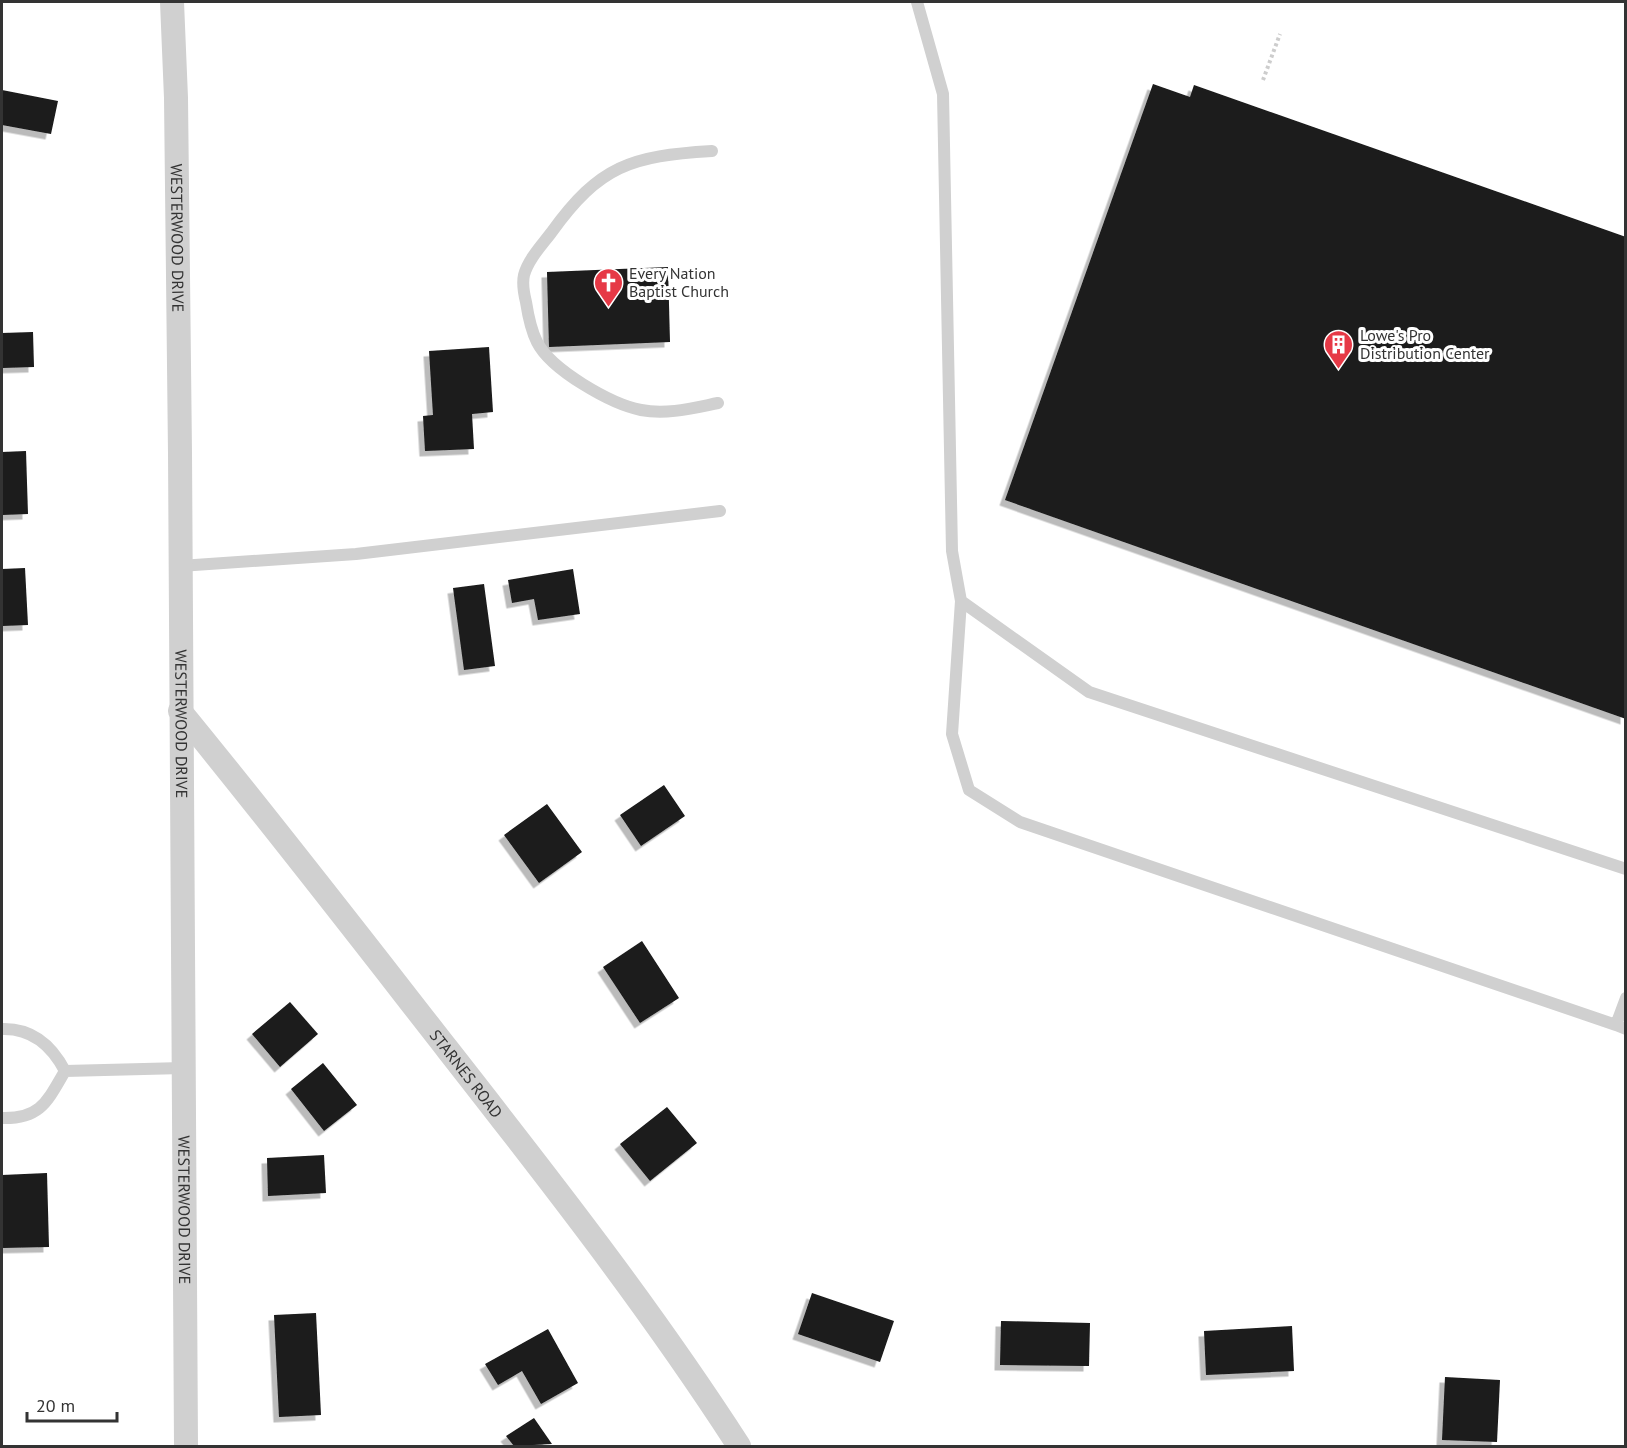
<svg xmlns="http://www.w3.org/2000/svg" width="1627" height="1448" font-family="'PT Sans',sans-serif">
<style>
.building{fill:#1a1a1a;filter:url(#shadow)}
.lines{fill:none;stroke-linecap:round;stroke-linejoin:round}
.path{stroke:#cdcdcd;stroke-width:4;stroke-dasharray:3 3;stroke-linecap:butt}
.service{stroke:#d0d0d0;stroke-width:12}
.minor{stroke:#d0d0d0;stroke-width:24}
.labels{text-anchor:middle;stroke-width:6;stroke-linejoin:round;paint-order:stroke}
.street-label{font-size:16px;fill:#333;stroke:#fff}
.poi-label{font-size:16px;fill:#333;stroke:#fff;text-anchor:start}
</style>
<defs>
<filter id="shadow"><feDropShadow dx="-5.5" dy="5.5" stdDeviation="0" flood-color="#0004"/></filter>
</defs>
<rect width="100%" height="100%" fill="#fff"/>
<path class="building" d="M1153 84 1190 97 1194 85 1626 237V719L1005 500Z
M2 90 58 101 51 134 2 125Z
M668 267 670 342 549 347 547 272Z
M33 332 34 367 2 368V333Z
M489 347 493 412 472 414 474 449 425 451 423 416 433 415 429 351Z
M26 451 28 514 2 515V452Z
M25 568 28 625 2 626V569Z
M573 569 580 614 538 620 534 599 512 603 508 580Z
M484 584 495 666 464 670 453 588Z
M664 785 685 816 641 846 620 815Z
M547 804 582 852 539 883 504 835Z
M642 941 679 998 640 1023 603 967Z
M290 1002 318 1034 280 1067 252 1034Z
M323 1063 357 1105 324 1131 291 1089Z
M667 1107 697 1143 650 1181 620 1144Z
M324 1155 326 1193 268 1196 267 1158Z
M47 1173 49 1247 2 1248V1175Z
M812 1293 894 1321 880 1362 798 1334Z
M316 1313 321 1415 279 1417 274 1315Z
M1001 1321 1090 1323 1089 1366 1000 1365Z
M1292 1326 1294 1371 1206 1375 1204 1331Z
M548 1329 578 1383 541 1404 522 1371 498 1385 485 1364Z
M1445 1377 1500 1380 1497 1442 1442 1440Z
M534 1418 552 1444 514 1446 506 1436Z"/>
<g class="lines">
<path class="path" d="M1263 80 1280 34"/>
<path class="service" d="M917 2 943 94 952 551 961 601 1089 692 1626 869
M712 151C631 156 600 165 551 233 541 246 528 260 524 275 522 284 524 294 526 302 528 315 531 330 537 342 551 370 611 404 641 410 667 415 693 408 718 403
M180 566 356 554 720 511
M961 601 952 734 969 790 1020 822 1616 1025
M1626 998 1616 1025 1626 1029
M2 1029C33 1028 52 1046 65 1071
M65 1071 183 1068
M2 1118C40 1119 47 1102 65 1071"/>
<g class="minor">
<path id="s1" d="M172 2 176 98 180 453 186 1446"/>
<path id="s2" d="M180 711C271 822 359 936 448 1050 549 1179 650 1308 739 1446"/>
</g>
</g>
<defs>
<symbol id="church-pin" viewBox="-11 -11 22 30"><path d="M0 17L-7.5 6A9.5 9.5 0 1 1 7.5 6Z" fill="#e63946" stroke="#fff"/><path d="M-1.2-6h2.4v3.5h3.3v2.4h-3.3V6h-2.4V-.1h-3.3v-2.4h3.3Z" fill="#fff"/></symbol>
<symbol id="building-pin" viewBox="-11 -11 22 30"><path d="M0 17L-7.5 6A9.5 9.5 0 1 1 7.5 6Z" fill="#e63946" stroke="#fff"/><path d="M-4-6H4V6H1V3H-1V6H-4ZM-2.5-4.3h1.7v1.8h-1.7ZM.8-4.3h1.7v1.8H.8ZM-2.5-1h1.7V.8h-1.7ZM.8-1h1.7V.8H.8Z" fill="#fff"/></symbol>
</defs>
<g fill-rule="evenodd">
<use href="#church-pin" x="592" y="266" width="33" height="45"/>
<use href="#building-pin" x="1322" y="328" width="33" height="45"/>
</g>
<g class="labels">
<g class="street-label">
<text dy="6" stroke="none"><textPath href="#s1" startOffset="236">WESTERWOOD DRIVE</textPath></text>
<text dy="6" stroke="none"><textPath href="#s1" startOffset="722">WESTERWOOD DRIVE</textPath></text>
<text dy="6" stroke="none"><textPath href="#s2" startOffset="462">STARNES ROAD</textPath></text>
<text dy="6" stroke="none"><textPath href="#s1" startOffset="1208">WESTERWOOD DRIVE</textPath></text>
</g>
<g class="poi-label">
<text x="629" y="279">Every Nation<tspan x="629" dy="18">Baptist Church</tspan></text>
<text x="1360" y="341">Lowe's Pro<tspan x="1360" dy="18">Distribution Center</tspan></text>
</g>
</g>
<rect width="1627" height="1448" fill="none" stroke="#333333" stroke-width="6"/>
<path d="M27 1412v9h90v-9" fill="none" stroke="#333333" stroke-width="3"/>
<text x="36" y="1412" font-size="18" fill="#333333" stroke="#ffffff" stroke-width="4.5" paint-order="stroke">20 m</text>
</svg>
